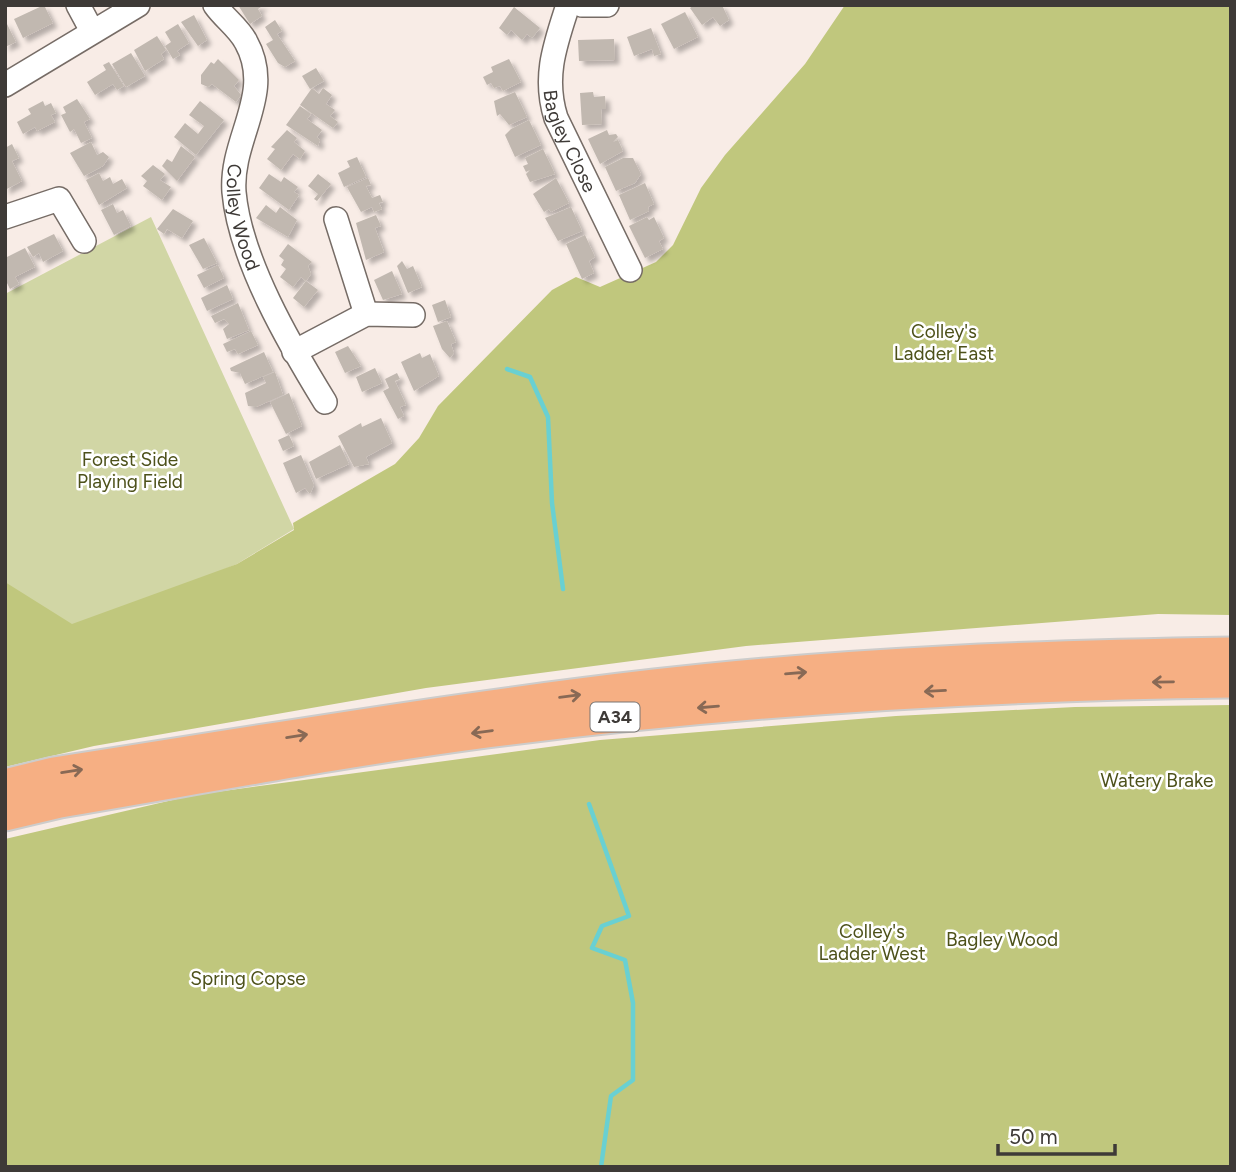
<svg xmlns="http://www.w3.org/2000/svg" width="1236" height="1172" font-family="Figtree,sans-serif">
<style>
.green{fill:#d1d6a5}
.forest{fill:#c0c77d}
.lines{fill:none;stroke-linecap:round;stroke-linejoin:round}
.stream{stroke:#69d0d2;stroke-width:4.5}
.building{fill:#c1b8b0;filter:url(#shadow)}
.minor-casing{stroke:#766c66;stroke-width:26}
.highway-casing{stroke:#cdcccb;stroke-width:37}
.minor{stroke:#fff;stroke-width:23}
.highway{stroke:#f6af83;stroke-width:33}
.oneway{stroke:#886955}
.labels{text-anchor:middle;stroke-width:5;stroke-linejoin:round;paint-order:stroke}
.shield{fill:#fff;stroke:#787573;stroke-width:2}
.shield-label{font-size:18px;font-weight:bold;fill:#3e3a37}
.street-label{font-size:19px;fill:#3e3a37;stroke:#fff}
.park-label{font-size:19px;fill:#4d511a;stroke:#fff}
</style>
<defs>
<filter id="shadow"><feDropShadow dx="4.5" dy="4.5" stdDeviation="2" flood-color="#0004"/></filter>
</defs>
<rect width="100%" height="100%" fill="#f8ece6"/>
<path class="green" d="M151 217 294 529 237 564 189 584 5 767V294Z"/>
<path class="forest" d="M845 5H1231V615L1158 614 746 646 426 688 94 746 5 767V582L72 624 237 564 294 530 293 523 395 464 419 438 438 406 552 290 576 277 600 287 656 262 673 245 701 188 725 155 805 64Z
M1231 705V1167H5V839L194 795 600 740 896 716 1075 707Z"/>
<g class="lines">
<path class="stream" d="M507 369 530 377 548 417 552 503 563 589
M589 804 629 916 602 926 592 948 625 960 633 1003V1080L611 1096 601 1167"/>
</g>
<path class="building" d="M44 5 53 23 23 38 14 19Z
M238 5H264L258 9 262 16 250 24Z
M694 5H722L729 20 720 26 713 17 702 25 690 8Z
M514 7 540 28 532 38 527 34 522 40 511 30 507 35 499 28Z
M685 12 698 37 674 49 661 24Z
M194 15 207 40 198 46 181 22Z
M5 20 16 42 5 47Z
M275 20 282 31 277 34 295 61 285 67 278 63 266 44 273 40 265 27Z
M178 24 189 43 177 51 180 55 173 59 165 46 171 42 165 32Z
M651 28 661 54 654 56 652 49 634 56 627 37Z
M157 36 166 50 161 54 164 59 145 71 134 50Z
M614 39 615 60 579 61 578 40Z
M131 53 145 76 126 87 112 64Z
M218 59 239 80 234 86 241 95 236 102 212 84 208 87 201 84V75L211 62 214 64Z
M509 59 521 82 503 91 500 86 494 88 491 83 487 85 483 77 493 72 491 67Z
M109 62 124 86 117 90 113 84 95 95 87 82 106 70 103 65Z
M316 68 324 81 310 89 302 76Z
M312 88 319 94 323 88 332 95 326 104 335 110 330 116 338 122 333 128 300 105Z
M515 92 527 117 509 125 500 114 497 116 494 101Z
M593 92 594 97 605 96 606 109H601L602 124 582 125 580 93Z
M77 99 90 119 84 122 92 138 81 143 74 129 70 132 61 115 66 113 63 107Z
M43 101 45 106 51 103 56 113 51 115 55 122 37 131 35 127 23 134 17 122 31 114 28 109Z
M200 101 224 120 196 155 174 137 185 123 198 134 204 126 189 115Z
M300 106 311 114 307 119 322 130 317 137 320 140 318 146 286 125Z
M529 120 541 145 515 157 505 135 511 129Z
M287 130 297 138 294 142 305 151 300 159 293 154 281 170 267 159 275 149 271 147Z
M607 130 609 135 616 134 618 137 613 142 618 140 623 151 600 164 588 139Z
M91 142 97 155 103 152 109 157 103 166 84 176 70 153Z
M12 144 19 158 12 161 22 181 5 190V148Z
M181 146 195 157 177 181 162 166 167 159 172 162Z
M543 149 555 174 530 182 526 174 530 170 526 172 523 166 528 164 525 158Z
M357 157 366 177 344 187 338 173 350 167 347 161Z
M623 158H633L641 174 635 183 616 191 605 167Z
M153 165 165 174 160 180 171 187 162 200 143 186 147 181 141 176Z
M99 173 103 181 110 177 113 184 122 179 127 188 99 205 86 180Z
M269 174 281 182 284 177 298 187 294 192 299 195 289 210 259 188Z
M318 174 331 184 317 201 314 199 318 194 308 186Z
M368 178 371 185 366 186 372 198 380 195 383 202 379 203 382 209 374 212 372 207 361 212 347 187Z
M556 178 569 203 551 212 549 209 544 212 533 194Z
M645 183 654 204 648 207 649 211 630 220 619 195Z
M113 204 117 213 123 210 131 226 114 235 101 210Z
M266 205 276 213 280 207 297 220 288 237 256 218Z
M571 207 582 231 558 241 545 218Z
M173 209 193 221 182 238 167 229 164 234 157 229Z
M376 215 381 226 375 228 384 252 366 260 356 223Z
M647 217 649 220 654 217 664 238 659 241 663 249 645 258 629 226Z
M54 234 63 251 43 262 39 253 33 257 27 247Z
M585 235 595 257 589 261 594 273 582 279 566 244Z
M204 238 217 263 203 269 189 245Z
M288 244 312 262 308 266 311 274 306 281 301 277 293 287 280 277 286 269 281 265 284 260 279 256Z
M25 248 35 267 15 277 19 284 10 289 5 279V258Z
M402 261 407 269 413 266 422 287 408 293 397 266Z
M218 265 224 278 204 288 197 275Z
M392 271 402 294 383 300 374 280Z
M306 281 318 290 304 307 293 298Z
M227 285 233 299 207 311 201 298Z
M445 300 451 317 438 322 432 305Z
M238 303 249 330 227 339 223 329 229 324 224 319 215 323 211 316Z
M447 321 456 342 451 344 454 353 450 358 442 349 433 326Z
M251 331 258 345 238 354 235 349 227 352 223 344Z
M348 346 361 366 345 373 335 352Z
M264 352 273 372 245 384 240 373 231 371 230 368Z
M420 353 422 358 430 354 439 376 414 391 401 362Z
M375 368 382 383 362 392 356 377Z
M275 372 283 395 256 407 248 406 245 393 266 383 263 377Z
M397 373 400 379 395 381 406 405 400 407 404 416 398 419 383 391 389 388 385 379Z
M289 393 302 426 286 434 270 402Z
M381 418 392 443 366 457 369 464 354 467 338 436 361 423 362 427Z
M289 435 294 446 283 451 278 440Z
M340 445 349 464 316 479 309 462Z
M301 455 314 485 310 494 305 488 296 493 283 463Z"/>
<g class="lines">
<defs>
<g id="minor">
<path d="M78 5 92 31"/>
<path id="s1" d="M215 5C224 18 239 28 246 42 275 94 230 138 234 192 240 260 290 345 325 402"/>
<path id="s2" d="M568 5C555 45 543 77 556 118L630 270"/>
<path d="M582 5H607"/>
<path d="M5 85 138 5"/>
<path d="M5 217 59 199 84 241"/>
<path d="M336 219 366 314"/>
<path d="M294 352 366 314 413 315"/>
</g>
<path id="highway" d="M5 786 54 774C254 743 454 709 655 686 846 664 1039 657 1231 654
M5 814 60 801C202 777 344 750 487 731 734 699 982 684 1231 681"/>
</defs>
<use href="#minor" class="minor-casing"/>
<use href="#highway" class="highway-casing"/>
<use href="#minor" class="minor"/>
<use href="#highway" class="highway"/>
</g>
<defs><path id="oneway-shaft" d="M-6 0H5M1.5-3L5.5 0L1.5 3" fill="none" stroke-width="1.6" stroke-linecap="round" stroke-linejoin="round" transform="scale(1.75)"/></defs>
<g class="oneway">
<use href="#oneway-shaft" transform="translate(796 673) rotate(-5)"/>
<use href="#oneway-shaft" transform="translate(1163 682) rotate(179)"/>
<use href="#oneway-shaft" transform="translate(935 691) rotate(177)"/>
<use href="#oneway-shaft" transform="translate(570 696) rotate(-7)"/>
<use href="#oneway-shaft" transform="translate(708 707) rotate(175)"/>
<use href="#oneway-shaft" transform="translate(482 732) rotate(172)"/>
<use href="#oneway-shaft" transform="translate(297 736) rotate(-9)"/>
<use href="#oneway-shaft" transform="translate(72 771) rotate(-9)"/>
</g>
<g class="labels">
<rect class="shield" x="590.5" y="702.5" width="49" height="29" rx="5"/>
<g class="shield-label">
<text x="615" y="723">A34</text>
</g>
<g class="street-label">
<text dy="7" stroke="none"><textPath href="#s2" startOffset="142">Bagley Close</textPath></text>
<text dy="7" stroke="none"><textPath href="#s1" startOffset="229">Colley Wood</textPath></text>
</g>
<g class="park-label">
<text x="944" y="338">Colley's<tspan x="944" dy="22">Ladder East</tspan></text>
<text x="130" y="466">Forest Side<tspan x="130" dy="22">Playing Field</tspan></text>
<text x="1157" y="787">Watery Brake</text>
<text x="872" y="938">Colley's<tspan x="872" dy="22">Ladder West</tspan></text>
<text x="1002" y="946">Bagley Wood</text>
<text x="248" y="985">Spring Copse</text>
</g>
</g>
<rect width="1236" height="1172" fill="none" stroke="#3e3a37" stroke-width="14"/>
<path d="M998 1144v10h117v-10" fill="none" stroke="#3e3a37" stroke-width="3.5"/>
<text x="1009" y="1144" font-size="21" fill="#3e3a37" stroke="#ffffff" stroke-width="5" paint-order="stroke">50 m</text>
</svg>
